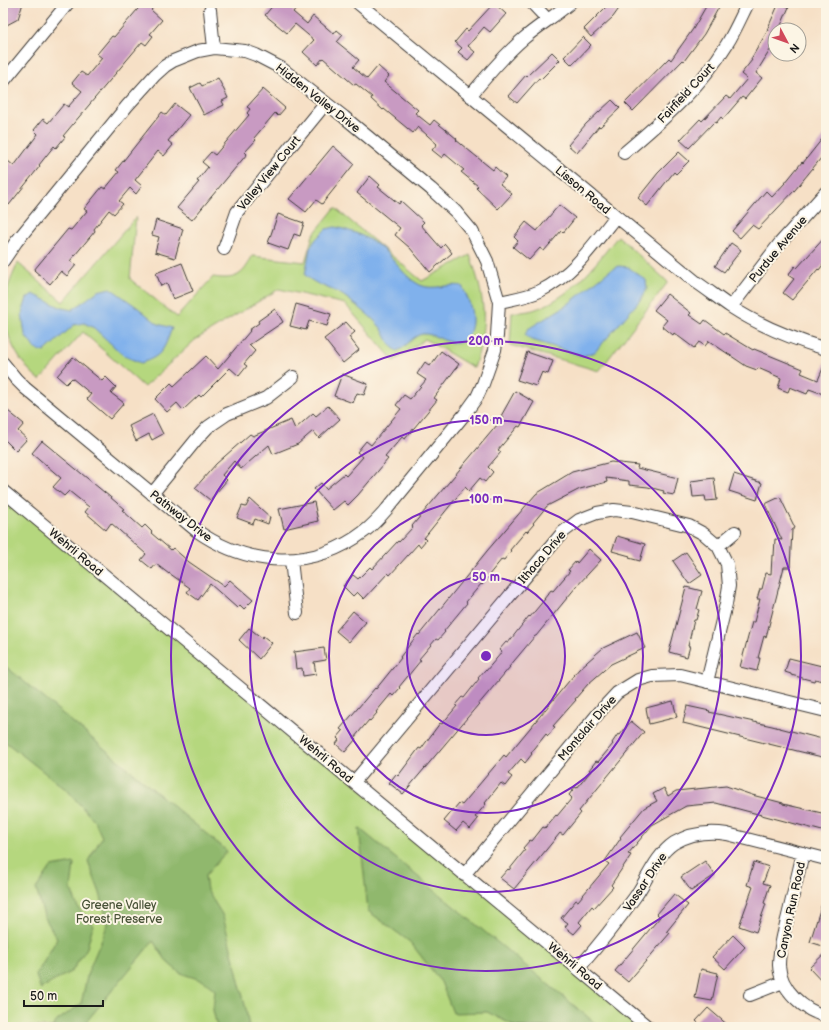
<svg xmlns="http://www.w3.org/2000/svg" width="829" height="1030" font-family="'Balsamiq Sans',sans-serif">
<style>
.green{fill:#b5d77e;stroke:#687a4d}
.forest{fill:#90b86d;stroke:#566a44}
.water{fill:#80b1ec;stroke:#4e6684}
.building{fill:#c89ac2}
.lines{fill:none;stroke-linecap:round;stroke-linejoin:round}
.minor-casing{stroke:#3d3936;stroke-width:14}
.minor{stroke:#fff;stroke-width:12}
.ring{fill:none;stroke:#7b2cbf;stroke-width:2}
.labels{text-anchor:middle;stroke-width:4;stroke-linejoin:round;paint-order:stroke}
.street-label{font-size:12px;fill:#1c1c1c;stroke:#fcf5e5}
.park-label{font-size:12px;fill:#4a5439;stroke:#fcf5e5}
.centre{fill:#7b2cbf;stroke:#fcf5e5;stroke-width:2}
.ring-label{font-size:12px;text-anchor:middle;font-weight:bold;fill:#7b2cbf;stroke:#fcf5e5;stroke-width:4;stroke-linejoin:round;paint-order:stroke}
</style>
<rect width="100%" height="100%" fill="#fcf5e5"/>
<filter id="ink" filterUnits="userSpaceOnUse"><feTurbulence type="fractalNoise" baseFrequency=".025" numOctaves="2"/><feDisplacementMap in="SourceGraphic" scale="8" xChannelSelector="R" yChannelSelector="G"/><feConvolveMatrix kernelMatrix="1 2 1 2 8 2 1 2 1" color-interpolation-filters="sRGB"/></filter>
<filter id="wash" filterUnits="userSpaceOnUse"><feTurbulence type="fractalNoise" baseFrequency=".012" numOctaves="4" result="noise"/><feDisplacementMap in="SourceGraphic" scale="16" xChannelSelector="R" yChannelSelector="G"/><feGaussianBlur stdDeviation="0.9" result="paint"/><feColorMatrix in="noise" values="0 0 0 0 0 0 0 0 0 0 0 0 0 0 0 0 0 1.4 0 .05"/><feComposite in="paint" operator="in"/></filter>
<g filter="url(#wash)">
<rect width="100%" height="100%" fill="#f6e0c6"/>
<path class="green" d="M335 208 422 281 470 255C485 298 489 324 474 368L425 339 394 361 345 304 279 289 195 340 144 387 83 332 40 380C15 360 0 328 6 296 8 285 13 274 18 263L63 302 136 217 130 279 177 317 213 277C234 280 243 277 252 256L305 262 313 235Z
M618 236 668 282 599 371 510 345 512 313C519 312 526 312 533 310 571 298 594 266 618 236Z
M3 491 648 1027H3Z"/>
<path class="forest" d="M3 664 227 851 205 876 207 890 223 916 246 1009 249 1027H217L213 1010 215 990 204 981 180 973 168 963 153 941 82 1027H52L58 1020 81 1004 88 972 108 924 100 893 88 861 102 837 95 822 68 791 3 740Z
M359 828 600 1027H517L487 1012 453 1013 441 982 410 942 368 911Z
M74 863 71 889 78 908 93 925 87 948 72 971 40 989 36 975 57 939 44 916 36 889 51 867Z"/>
<path class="water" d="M335 227C354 231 373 239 387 253 397 264 406 278 420 285 433 291 449 283 462 286 467 296 472 307 472 318 473 328 467 344 455 343 443 342 434 333 422 334 412 336 406 348 397 351 388 345 387 337 381 328 372 317 360 308 348 299 335 288 317 287 305 275L310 248 316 239 326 229Z
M618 266 628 267 646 280 647 289 641 299 595 352 583 356 532 340 525 335 528 329 567 305 609 271Z
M110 288 137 307 158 324 172 328C164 349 163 356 141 363L124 356 94 328 84 323 74 325 44 352 35 349 25 335 22 314 27 298 33 294 62 308 72 310 98 291Z"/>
<g id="blocks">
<path class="building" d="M3 3H23L18 19 3 27Z
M143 3H158L151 10 162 20 150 34 153 36 146 45 142 42 63 136 65 137 56 148 54 146 39 165 40 166 9 205 3 201V167L8 161 14 166 38 134 34 130 43 119 48 123 64 104 68 107 82 91 72 83 81 72 87 76 102 58 97 54 112 36 114 37Z
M275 3H300L293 12 307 24 313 16 334 34 337 30 343 35 337 42 359 60 353 67 367 79 378 66 389 76 384 82 418 110 415 113 430 125 434 120 457 139 456 140 493 170 495 167 506 177 500 184 512 194 498 209 476 188 478 186 461 172 464 170 445 154 442 158 432 150 437 144 418 127 413 133 384 109 383 110 371 99 372 97 356 84 354 85 323 58 317 65 303 52 314 40 295 24 287 33 265 15Z
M494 3 506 14 490 32 484 27 468 46 475 52 468 60 458 52 462 48 455 42 466 29 468 31Z
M610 3H623L613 17 591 37 584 29Z
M708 3H711L719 7 704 34 684 61 683 60 633 111 625 103 669 58 671 60 693 29Z
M779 3 789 7 779 30H775V42L756 73 762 78 745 99 742 97 723 119 721 117 716 123 714 122 689 148 680 140 700 119 702 121 726 96 730 99 747 79 741 74 752 60 751 59 768 30H767Z
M583 37 591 45 572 65 564 57Z
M552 52 560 60 540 80 539 78 517 103 508 96 526 75 527 76Z
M218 78 228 98 222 101 224 105 204 115 190 88 200 83 202 86Z
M263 89 285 108 278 116 275 113 254 138 256 140 245 152 247 154 192 220 177 208 199 182 197 181 208 167 202 162 211 152 215 155 249 115 247 113 250 109 247 107Z
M612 100 620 108 600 127 599 126 577 153 568 145 586 124Z
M175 104 189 115 168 141 173 145 164 156 158 151 135 180 142 186 136 194 130 188 119 201 123 204 114 214 109 210 94 229 95 231 70 261 76 265 67 276 61 271 50 284 34 270 68 229 71 230 87 211 84 209 102 187 105 189 119 172 116 170 162 112 166 115Z
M826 134V152L795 190 758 229 752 225 740 238 732 231 766 191 772 197 785 183 802 162 803 163Z
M333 146 354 164 322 204 316 200 306 212 289 199Z
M679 152 689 161 676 174 674 172 647 206 638 198 658 173Z
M370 176 380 185 378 187 399 204 401 201 424 222 421 225 441 248 445 244 452 253 430 272 410 248 395 235 400 228 357 193Z
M559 205 575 218 563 233 561 231 544 251 540 248 529 260 513 247 518 241 514 237 526 222 537 231Z
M278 214 304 223 300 236 294 234 288 250 268 243Z
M156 220 183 229 175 258 155 252 159 237 152 235Z
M826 236V261L819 270 818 269 792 300 783 293 794 279 788 275 795 266 797 268Z
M731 243 741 250 724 272 715 266Z
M182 263 193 291 173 299 167 283 161 286 156 273Z
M667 294 691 313 689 315 702 324 705 320 724 334 725 333 753 350 754 349 803 369 801 373 818 380 826 361V395L809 389 807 394 790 387 788 392 778 388 781 378 758 368 757 370 746 366 709 341 705 346 699 342 694 348 674 333 673 335 662 326 667 320 654 310Z
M296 304 331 314 327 326 309 321 306 330 290 326Z
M275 309 283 322 249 345 255 351 244 364 247 366 239 376 230 368 201 397 199 395 183 410 177 403 167 412 155 399 171 383 174 386 206 356 218 369 250 331 249 330 259 323 258 321Z
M346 322 355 332 349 337 359 350 343 363 324 339Z
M441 351 459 364 434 398 437 400 405 439 402 437 385 457 388 459 358 495 348 505 344 501 333 510 314 489 321 483 326 489 344 474 346 476 363 457 357 452 366 441 371 445 401 409 396 405 404 395 410 399 426 380 417 374 425 362 430 366Z
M527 352 553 361 548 374 542 372 536 386 517 380Z
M73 357 102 381 106 377 116 387 111 393 124 403 110 419 87 399 91 394 72 378 66 384 57 376Z
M342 374 368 384 364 395 357 393 353 403 334 396Z
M515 391 534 402 520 427 518 426 498 450 501 452 488 467 493 472 485 482 480 478 469 491 465 487 424 538 426 540 420 547 418 544 390 575 388 573 364 599 357 592 353 596 343 586 353 575 358 579 370 567 372 569 398 541 399 542 413 527 412 526 503 418 501 416Z
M328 406 340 419 319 438 313 431 298 444 273 454 269 445 241 469 234 461 222 475 227 480 210 500 195 488 216 464 250 434 253 436 291 420 295 429 313 413 316 416Z
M3 407 24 424 18 431 27 439 16 451 3 438Z
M153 414 163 434 152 440 149 434 136 441 129 426Z
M42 441 110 497 124 509 122 510 142 528 145 525 152 532 151 533 171 550 173 548 189 562 224 586 230 580 253 600 244 609 240 605 237 608 210 584 198 600 187 592 190 588 169 573V574L156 564 152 569 141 560 146 554 111 523 106 530 85 512 89 507 69 491 64 496 53 487 61 478 32 453Z
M611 462 638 465 637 468 678 478 674 495 663 493 664 491 648 487 629 485V481L606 478 607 482 580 489 547 506 533 523 534 524 527 532 526 531 510 550 511 551 504 560 502 559 488 576 489 577 482 585 481 584 466 602 467 603 444 631 445 632 438 640 436 639 419 659 421 660 399 687 400 688 393 696 391 694 376 712 377 713 370 721 369 720 354 738 356 739 345 752 336 744 339 740 337 738 343 731 340 729 375 688 376 689 401 658 400 657 418 634 419 635 487 551 536 494 572 472Z
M734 474 762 483 757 500 729 491Z
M714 478 717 500 706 501 705 496 693 497 691 481Z
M780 497 795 528 792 530 790 567H784L766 637 764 636 758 658H760L757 671 740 667 752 622H754L760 599H757L760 589H762L766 573 771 574 772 556H774L775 539 782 540 765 504Z
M250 499 270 517 268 524 255 519 253 524 237 518 242 506 246 507Z
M314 502 318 521 284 529 279 509Z
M617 536 645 544 640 561 629 558 630 556 612 551Z
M589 549 601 560 576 587 536 636H535L509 667H510L403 794 389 783 396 774 398 776 419 748 421 749 440 723 442 724 457 706 455 705 462 697 464 698 479 679 478 678 485 670 486 671 502 652 499 650 506 642 508 643 529 616 530 617 545 599H544L551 590 553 591 570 571 568 570 576 561 577 563Z
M686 552 702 575 689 584 673 561Z
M686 587 702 591 697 609 699 610 696 620H694L688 646H690L687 657 669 652Z
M353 611 366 622 349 642 336 631Z
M249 628 262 638 263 636 272 643 259 659 239 640Z
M637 632 645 648 611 664 588 684 575 699 576 700 553 726 555 727 548 736 546 734 531 753 532 754 525 763 521 759 508 774 512 777 505 786 501 783 485 803 486 804 475 817 478 819 470 829 463 823 456 831 444 821 459 803 462 805 504 755 506 757 579 669 603 648Z
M324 648 326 660 314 662 316 674 303 676 302 668 296 669 294 652Z
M789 658 826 667V682L815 679 814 681 791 675V674L785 672Z
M673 701 677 717 649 724 646 708Z
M687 706 710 711 709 712 772 726 826 740V758L683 723Z
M631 721 644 732 579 811 581 813 563 835 560 833 514 889 500 878 508 869 509 870 525 850 523 848 530 840 532 841 543 827 545 828 556 815 557 816 572 798 569 795 575 787 577 788 591 771 589 770 596 761 598 762 613 744 612 743 618 734 620 735Z
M726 786 752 795 783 803V804L826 814V832L716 803 686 806 652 825 628 854 631 855 611 885 613 887 594 908 592 906 579 922 582 925 574 934 565 927 568 923 561 918 576 900 578 901 609 864 605 861 621 838 620 837 644 808 657 801 653 794 664 788 668 796 676 791Z
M705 861 715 875 691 891 681 877Z
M754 862 769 867 763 883 770 885 764 903 766 904 756 932 739 926 753 887 747 885Z
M674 894 688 905 667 931 670 933 628 982 615 971 660 917 657 914Z
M824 897 826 898V947L810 942Z
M733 935 745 947 725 969 712 957Z
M826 952V986L809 968Z
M701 969 718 973 712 1001 695 998Z
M708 1008 730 1027H703L696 1021Z"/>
</g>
</g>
<g filter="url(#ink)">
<use href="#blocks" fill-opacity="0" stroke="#3d3936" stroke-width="1"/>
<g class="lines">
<defs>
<path id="minor" d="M358 3 696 282C708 290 719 299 731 307 760 326 793 339 826 349
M532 3 548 20
M210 10 214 48
M3 82 68 3
M470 96C487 76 503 56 523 39 538 26 555 16 570 3
M624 153C662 121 701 87 727 44 735 31 741 17 748 3
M224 249 237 212 326 103
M3 261 16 242 127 106 155 75 165 66 173 61 198 51 214 48 245 51 256 55 281 68 344 117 431 189 456 212 472 231 487 261 499 302 497 336 495 350 483 384 477 397 464 415 387 509C380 517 373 525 365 531 313 571 249 567 197 531L25 388 16 379 3 363
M499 302C513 299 527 297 540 291 573 275 594 244 616 216
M731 307 780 243 826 192
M3 491 648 1027
M152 494 196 440 208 427 227 414 266 398 293 377
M718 546 735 532
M291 560 297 613
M354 782 563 532 579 520 597 513 614 510 632 512 689 526 704 534 718 546 727 564 729 586 726 604 707 682
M803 853C798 874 793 895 788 916 784 932 779 949 779 965 780 989 804 1011 826 1016
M464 875 602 709 617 693 638 680 652 676 680 675 826 711
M578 969C598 946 617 922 635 897 647 880 656 855 674 843 691 833 708 831 727 834L826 859
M750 995 783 982"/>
</defs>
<use href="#minor" class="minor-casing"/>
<use href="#minor" class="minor"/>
</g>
</g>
<circle cx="486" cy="656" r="79" fill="#7b2cbf" fill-opacity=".12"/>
<g class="ring">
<circle cx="486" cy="656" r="79"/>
<circle cx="486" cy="656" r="157"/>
<circle cx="486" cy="656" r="236"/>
<circle cx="486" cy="656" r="315"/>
</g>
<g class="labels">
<g class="street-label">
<text transform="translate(686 93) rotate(-47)" y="4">Fairfield Court</text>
<text transform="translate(318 98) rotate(38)" y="4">Hidden Valley Drive</text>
<text transform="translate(269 173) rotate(-51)" y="4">Valley View Court</text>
<text transform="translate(583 190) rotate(40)" y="4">Lisson Road</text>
<text transform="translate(778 249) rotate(-50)" y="4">Purdue Avenue</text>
<text transform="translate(181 516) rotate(38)" y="4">Pathway Drive</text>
<text transform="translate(76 552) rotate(40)" y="4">Wehrli Road</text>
<text transform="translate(542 557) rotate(-49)" y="4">Ithaca Drive</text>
<text transform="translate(587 728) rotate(-49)" y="4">Montclair Drive</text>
<text transform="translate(326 759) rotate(40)" y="4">Wehrli Road</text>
<text transform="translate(645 882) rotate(-56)" y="4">Vassar Drive</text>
<text transform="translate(791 910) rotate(-78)" y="4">Canyon Run Road</text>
<text transform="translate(575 966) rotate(40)" y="4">Wehrli Road</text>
</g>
<g class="park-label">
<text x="119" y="909">Greene Valley<tspan x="119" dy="14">Forest Preserve</tspan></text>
</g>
</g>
<circle cx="486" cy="656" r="6" class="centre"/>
<g class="ring-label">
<text x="486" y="345">200 m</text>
<text x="486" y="424">150 m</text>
<text x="486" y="503">100 m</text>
<text x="486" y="581">50 m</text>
</g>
<rect width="829" height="1030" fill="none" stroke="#fcf5e5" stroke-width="16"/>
<g transform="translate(787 42) rotate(131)"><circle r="19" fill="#fcf5e5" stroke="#a29e95"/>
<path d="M0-3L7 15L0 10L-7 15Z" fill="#d1495b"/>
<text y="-6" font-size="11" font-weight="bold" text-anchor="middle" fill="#1c1c1c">N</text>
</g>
<path d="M24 1000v6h79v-6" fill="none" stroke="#1c1c1c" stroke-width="2"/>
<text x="30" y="1000" font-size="12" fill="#1c1c1c" stroke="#fcf5e5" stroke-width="3" paint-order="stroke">50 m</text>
</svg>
